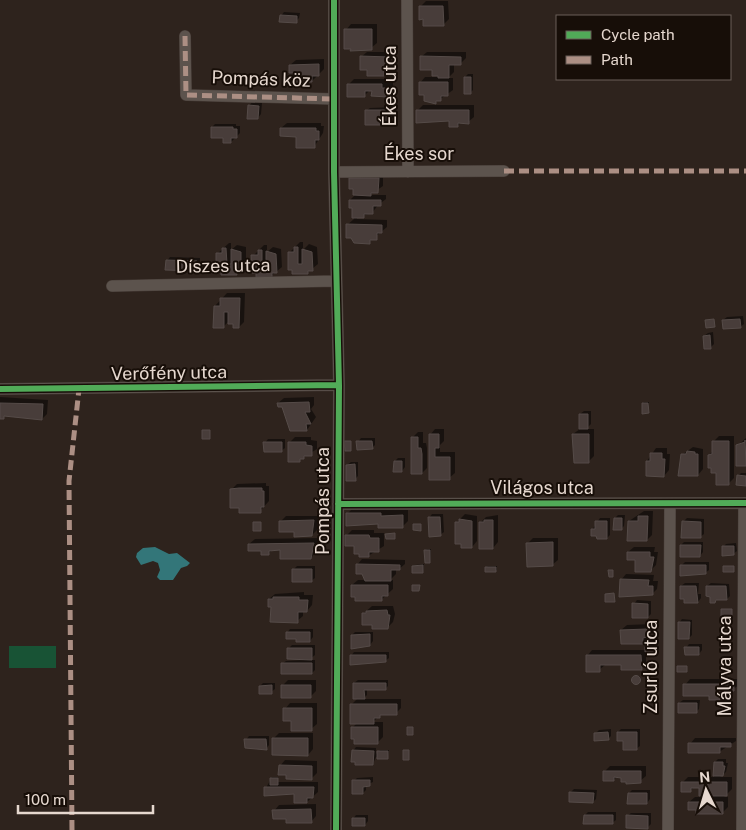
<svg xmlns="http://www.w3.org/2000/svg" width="746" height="830" font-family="'Public Sans',sans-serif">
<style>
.green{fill:#185335}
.water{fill:#337679}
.shadow{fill:#0007}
.building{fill:#483d3a;stroke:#554b48}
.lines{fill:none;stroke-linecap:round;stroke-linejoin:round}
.minor-casing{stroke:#483e39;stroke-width:12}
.minor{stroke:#5c534d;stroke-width:11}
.quiet{stroke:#ac8f84;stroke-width:5;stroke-dasharray:10 5;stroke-linecap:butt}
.cycleway-casing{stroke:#170e08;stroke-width:9}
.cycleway{stroke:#51ab58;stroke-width:6}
.labels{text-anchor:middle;stroke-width:4;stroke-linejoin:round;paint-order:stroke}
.street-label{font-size:18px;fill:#e6d8cf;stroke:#170e08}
</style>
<rect width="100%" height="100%" fill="#2e231d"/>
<path class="green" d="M9 646H56V668H9Z"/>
<path class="water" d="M155 547 169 554 177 553 190 563 187 566 181 568 173 580H160L157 577 160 570 158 563 153 561 141 565 136 557 137 553 143 548Z"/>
<path class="shadow" d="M426 1H448L449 19 443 25 420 7Z
M284 12 300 13 299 18 296 21 281 16Z
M351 24H377V43L371 48 346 30Z
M367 52H393L389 69 383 75 368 69 361 57Z
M427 52H466V58L460 64H454V72L448 78H453V90L436 102 425 94 420 83 425 77H439L421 57Z
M324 59V69L312 81 296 72 290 65 296 60Z
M468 74H473V90L470 93 465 77Z
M354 79H387V83H393V90L387 95 370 90 365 95 348 85Z
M252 102 262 103 261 114 258 118 249 106Z
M423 105H474V117L468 122H461L458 126 450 119 418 110Z
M394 107V117L381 124 366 111 370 108Z
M287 123H321V126H324L323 133 314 147 281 128Z
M215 124H236V126H240V133L231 142 212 127Z
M356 173 383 174V186L370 195H386V199L378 205 372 213 357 217V219L387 220V227L369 242 352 239 347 225 354 219V207L350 200 356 194 351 179Z
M300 242H303V250L309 244 317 247 318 264 307 273H294L289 253Z
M229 243H231V250L237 245 246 247V265L236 274H222L217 254Z
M264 245H267V252L273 247 281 249 282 267 271 276H258L253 256Z
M170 257 200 258V266L196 269 167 261Z
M227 293H245L244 322 239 327 229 321 223 327 215 306Z
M743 316 744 324 740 327 723 320 727 317Z
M713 332 714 344 710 348 704 336 708 333Z
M0 397 48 400 47 414 42 419 7 415 0 418Z
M314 397V405L311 409 316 417 307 430 278 403 284 398Z
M644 402H649L648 412 643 403Z
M584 411H591V424L586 429H594V456L588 462 573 434 580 429V414Z
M435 429H444V441L440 445V452H455V473L449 478H430V435Z
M418 432H423V443H426L427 448V468L422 473 412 438Z
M719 436H734V478L729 483 717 471 709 455 713 451V442Z
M295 437H311V440L317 441V449L299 460 289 443Z
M361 438H375V445L372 448 358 442Z
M746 438V465H737V446Z
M268 439H285V448L281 451 265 443Z
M693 447 703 449V469L698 475 682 455Z
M656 448H667V454H670L669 470 664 476 647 461Z
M398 458H405V467L402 471 395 461Z
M351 462H358V476L355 479 347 465Z
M741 473H746V484L738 476Z
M266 483V486H269V501L260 511 240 507 231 490 237 484Z
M353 508 408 510V521L402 527 347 514Z
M644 511H653L652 535 647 540 629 521Z
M432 514H443L444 532 440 535 429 518Z
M465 514 477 516V541L472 547 456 523Z
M498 515V542L493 548 480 523 486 517Z
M618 515H625L624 526 621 529 615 518Z
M286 516H319L317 530 312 535 295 531 280 522Z
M600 518H610V535L607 538 592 530Z
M687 518 704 519V534L700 537 683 522Z
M352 530H374V533H384V546L368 556 346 536Z
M319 538 316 552 311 558 281 549H273L268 554 249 544 255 539Z
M533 538H558V560L552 565 528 543Z
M684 542H703V552L700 556 681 545Z
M736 543 737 551 733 554 723 547 726 544Z
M634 547H655L654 552H658L656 565 651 570 628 552Z
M427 549H431L430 562 426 550Z
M362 559 405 560V564L399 569H396V574L390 580H393V589L381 600 352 585 358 580H366L357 565Z
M685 562H709V570L705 573 681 566Z
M424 564 423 572 413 566 415 565Z
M297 566H315V578L311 581 293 570Z
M488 566H497V570L487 567Z
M626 574 654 575 653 581H658L657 589 652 594 621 580Z
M685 583H699L698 594H701V598L698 602 681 586Z
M711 583 729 584 730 596 727 599H718L715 602 707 586Z
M304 592V595H313L312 605 307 611H303V616L297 621 272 606 269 599 275 594Z
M637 600 651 601V614L648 617 634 604Z
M372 606H393L395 614 393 622 388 627 373 623 363 614Z
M682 619 692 620V635L689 638 679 623Z
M652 624V631L643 643 621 630 627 625Z
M290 629H313V637L310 641 297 638 287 633Z
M355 632H373V641L370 645 352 635Z
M689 644H702V650L699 654 686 648Z
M292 645H315V655L309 660H315V670L312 673 282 664 286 661 303 660V658L289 648Z
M648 646H653V649L646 651V663L641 668 622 664 605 665 599 670 587 656 592 650H646Z
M354 652H389V658L385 661 351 656Z
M639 676 641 679 636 683 634 680Z
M690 679H739V685L719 699 685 685Z
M288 680H316V691L311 696 282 686Z
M358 680H388V686L385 689H367V695L363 699H401V708L396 713H382L373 722H383V737L377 743 352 728 358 722 351 705 358 698 354 683Z
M263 683H275V689L271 692 260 686Z
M683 700H700L699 709 696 712 679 703Z
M290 703H317V724L311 729 293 720 285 709Z
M611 729V736L608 739 596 733 599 730Z
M621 729H640V746L636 749 618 732Z
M279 733H313V749L308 755 273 739Z
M249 736H269V745L266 749 246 740Z
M695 738H736V741L719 752 690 744Z
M356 747 376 748V754L380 750H389L388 756 376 757 373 764 353 751Z
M718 759H726V763H728L726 772 720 777H732V789L724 797H728V807L722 813 697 808 689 802 695 797H700V787H694L690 791 682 783 688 777H714L715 762Z
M285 760 317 761V773L312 778 287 774 280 766Z
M610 766H646V776L640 781 622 776H617L614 780 605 771Z
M272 777H278V782H318V792L307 802 296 792 266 788Z
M373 777V782L366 785V790L363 793 354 781 357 778Z
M574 789 597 790 596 799 593 802 570 793Z
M632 790H650V799L647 803 629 793Z
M316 804V816L311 822 287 818 274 811 279 805Z
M588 812H616V820L612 823 585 815Z
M631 813H651V824L648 827 627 816Z
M356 815H368V821L365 825 353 819Z"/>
<path class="building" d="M419 6H443L444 26H423V19L419 20Z
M280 15 297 16V23L279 22Z
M344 29H372V50L350 51 351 49H344Z
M360 56 389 57 388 66H384V76H367V70H360Z
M420 56 461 57V65H449V78H438V76H432V70H420Z
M319 64V76H312V82H295V73H289V65Z
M464 77H471V94H464Z
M419 82H448V96H441V101H436V104L424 101V95H419Z
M347 84H382V88H388V97L371 96 372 91H365V97H347Z
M248 105 259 106 258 119H247Z
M365 110H391V122H381V125H365Z
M416 110H469V124L458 123V127H449V121L416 123Z
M211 127H233V129H237V138H231V143H223V138H211Z
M280 128H316V131H319V140H315V148H296V137L280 136Z
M349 178H379L378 193H371V196L353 195V189H349Z
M349 200H381V206H373V214H364V218H352V208H349Z
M346 224 382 225V233H377V240H370V244L354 243 351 238H346Z
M294 247H298V264H302V249L312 252 313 271H308V274H292V270H288V252H294Z
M222 248H226L227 264H231V249L241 252V271H236L237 275H221V271H216V253H222Z
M258 250H262V267L266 266V251L276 254 277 273H272V277H256V273H252L251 255H258Z
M166 260 197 261V271L165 270Z
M220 298H240L239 328H233V324H228V312H224V328H213L214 306H220Z
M714 319 715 327 706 328 705 320Z
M740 319 741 328 723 329 722 320Z
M710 335 711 349H704L703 336Z
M309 402 310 412H305L311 424H306L307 431H290L282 407H278L277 403Z
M0 403 43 404 42 420 4 416V419H0Z
M642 403H648L649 413 642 414Z
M579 414H588V429H579Z
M202 430H210V439H202Z
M429 434H439V448H435V457H450V480H429Z
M572 434H589V463H574Z
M411 437H418V448H421L422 454V474H411Z
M745 440 746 466H736V445L745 442Z
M344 441H351V451H345Z
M356 441H372L373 449 357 450Z
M712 441H729V485H716V473H711V468H708V455L712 454Z
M263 442H282V452H264Z
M288 442H306V445L312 446V456H304V459H300V462H288Z
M687 451 695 452V454H698V476H678L681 454H686Z
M650 453H662V459H665L664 477 646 476V461H650Z
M394 461H402V472H393Z
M355 464 356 481H346V465Z
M737 475 746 476V486L736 485Z
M239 488H262V491H264V507H261V513H239V508H230V489Z
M346 513H381V516L403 515V528H378V524L346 526Z
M638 516H648L647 541H627L628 521H638Z
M428 517H440L441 536 429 537Z
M614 518H622V530H613Z
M459 519 472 521V548H461V544H455V522H459Z
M314 520 312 536 294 537V532H279V521Z
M484 520H493V549H479V522H484Z
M595 521H607V539H597L596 536H591V529H595Z
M682 521 701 522V538H681Z
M253 522H261V531H253Z
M413 524H421V531L413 530Z
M395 533V539H386L385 534Z
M345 535H369L370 538H379V552H369V557H359V554H354V546H345Z
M553 542V566L527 567 526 543Z
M314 543 311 559H280V550L269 551V555H261V551H248V544Z
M680 545H701L700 557H680Z
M722 546H734V555L722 556Z
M424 550H430V563H425Z
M627 552H650V557H654L651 572H635V560H627Z
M356 564 400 565V570H391V581H365L362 574H356Z
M423 565V573H412V566Z
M680 565H706V574L680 576Z
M723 566H734V572H723Z
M485 567H496V572H485Z
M292 569H312V582H292Z
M608 570H613V577H609Z
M620 579 649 580 648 586H653V595L619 597Z
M351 585H388V596H382V601H355V597H351Z
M412 585H420L419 591H412Z
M680 586H696L698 603H684V599H680Z
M706 586H726L727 600H716L715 603H710V597L706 596Z
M614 593 615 602H605V594Z
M273 597H299V600H308L307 612H298V623L270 622 271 607H268V599H273Z
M632 603 648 604V618H632Z
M721 609H732V616H721Z
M387 610 388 615H390L388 629H372V625H362V613H366V611Z
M678 622H690L689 639H678Z
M647 629V637L643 638V644H621L620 630Z
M286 632H310V642H296V639H286Z
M370 634V646L351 649V635Z
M645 647H653V652H645Z
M684 647H699V655H685Z
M287 648H312V660L287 659Z
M350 655H386V662L350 665Z
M586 655H641L642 670H621V665H600V672H586Z
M281 663H312V674H281Z
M677 666H687V672H677Z
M631.5 680a4.5 4.5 0 1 1 9 0a4.5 4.5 0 1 1-9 0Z
M353 683H386V690H364L365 699H353Z
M683 684H734V691H725V696H720V700H709V696H683Z
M272 685V694H259V686Z
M281 685H311V698H281Z
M678 703H697V713H678Z
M350 704H397V715H380V718H374V724H350Z
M283 708H312V731H291V721H283Z
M351 727H378V744H354V739H351Z
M407 727H413V735H407Z
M608 732 609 740 594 741V733Z
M617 732H637V750H623V741H617Z
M272 738H308V756L272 755Z
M244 739H266L267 750 245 748Z
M688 743H731V747H720V753H688Z
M352 750 374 751 373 765H355V762H351Z
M403 750H409V760H403Z
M377 751H388V759H377Z
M714 762H723V766H725L723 776H713Z
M279 765 312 766V780L286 779V775H278Z
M603 771H641V783L626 784V782H621V778L614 777V781H603Z
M270 778H278V785H270Z
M352 780H370V786L363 787V794H352Z
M681 782H727V796H699V788H691V792H681Z
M264 787H314L313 798H307V803H294V794L264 796Z
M569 792 594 793 593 803 569 802Z
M628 793H647V804H627Z
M688 802H723V814H696V810H688Z
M311 809 312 823H286V819H273L272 810Z
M584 815H613V824H583Z
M626 815 648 816V829L626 828Z
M352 818H365V826H352Z"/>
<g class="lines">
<defs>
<path id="minor" d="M334 0V172L339 385 336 830
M407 0 408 172
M185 36 186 95 334 99
M334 172 504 171
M112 286 336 281
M0 389 339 385
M338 504 746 503
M668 830 670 504
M742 830 744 503"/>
</defs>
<use href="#minor" class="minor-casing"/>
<use href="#minor" class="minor"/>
<path class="quiet" d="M185 36 186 95 334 99
M504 171H746
M72 830 69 481 79 389"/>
<defs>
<path id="cycleway" d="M334 0V172L339 385 336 830
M0 389 339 385
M338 504 746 503"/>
</defs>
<use href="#cycleway" class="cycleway-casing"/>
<use href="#cycleway" class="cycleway"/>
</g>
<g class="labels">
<g class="street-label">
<text transform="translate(261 79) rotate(2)" y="6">Pompás köz</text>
<text transform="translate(390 86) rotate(-90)" y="6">Ékes utca</text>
<text x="419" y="160">Ékes sor</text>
<text transform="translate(223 266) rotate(-1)" y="6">Díszes utca</text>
<text transform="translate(169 373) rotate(-1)" y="6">Verőfény utca</text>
<text x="542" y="494">Világos utca</text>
<text transform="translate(323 501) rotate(-90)" y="6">Pompás utca</text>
<text transform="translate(725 666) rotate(-90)" y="6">Mályva utca</text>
<text transform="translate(651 667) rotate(-90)" y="6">Zsurló utca</text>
</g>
</g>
<rect x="556" y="15" width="175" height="65" fill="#170e08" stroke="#6a5f58"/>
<rect x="566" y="31" width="25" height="8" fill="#51ab58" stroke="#6a5f58"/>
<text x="601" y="40" font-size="15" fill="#e6d8cf">Cycle path</text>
<rect x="566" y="56" width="25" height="8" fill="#ac8f84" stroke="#6a5f58"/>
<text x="601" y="65" font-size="15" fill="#e6d8cf">Path</text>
<g transform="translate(706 790) rotate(355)" stroke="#170e08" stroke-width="4" paint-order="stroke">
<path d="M0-4L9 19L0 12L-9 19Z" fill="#e6d8cf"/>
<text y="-8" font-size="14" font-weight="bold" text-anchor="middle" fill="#e6d8cf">N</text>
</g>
<path d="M18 805v8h135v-8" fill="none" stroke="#e6d8cf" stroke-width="2.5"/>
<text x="25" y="805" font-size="15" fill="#e6d8cf" stroke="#170e08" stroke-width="4" paint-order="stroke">100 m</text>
</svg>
